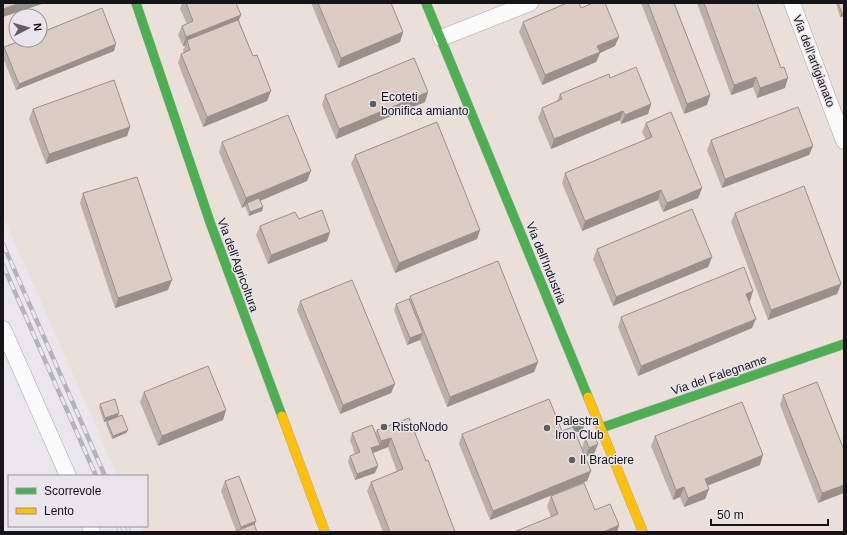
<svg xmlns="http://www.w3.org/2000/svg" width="847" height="535" font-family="Helvetica,sans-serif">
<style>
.commercial{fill:#ebdfd9;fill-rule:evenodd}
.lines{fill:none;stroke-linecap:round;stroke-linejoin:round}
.street-casing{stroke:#a8a7aa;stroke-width:17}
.fast-casing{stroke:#a8a7aa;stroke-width:10}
.slow-casing{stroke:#a8a7aa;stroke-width:10}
.street{stroke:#fcfbfc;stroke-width:16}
.fast{stroke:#4caf50;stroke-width:9}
.slow{stroke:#ffc107;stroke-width:9}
.rail-casing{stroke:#b4b3b5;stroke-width:4.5}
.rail{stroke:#e9e5ed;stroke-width:3;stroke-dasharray:9;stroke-linecap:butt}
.tree{fill:#729273}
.wall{fill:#bcb0a9}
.shaded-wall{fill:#999089}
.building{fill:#dbcdc4;stroke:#999089}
.poi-dot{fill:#5f5e61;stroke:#e9e5ed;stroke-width:1.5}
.labels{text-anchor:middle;stroke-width:3;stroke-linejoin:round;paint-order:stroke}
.street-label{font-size:12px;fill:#151417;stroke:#e9e5ed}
.poi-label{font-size:12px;fill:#151417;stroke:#e9e5ed;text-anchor:start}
</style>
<rect width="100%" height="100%" fill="#e9e7eb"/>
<path class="commercial" d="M3 3H844V532H143L140 526H147V476H118L3 216ZM16 16H40V40H16Z"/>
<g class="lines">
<defs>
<path id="street" d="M792 3 844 141
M441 38 530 3
M3 329 68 476
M90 526 92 532"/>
<path id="fast" d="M136 3 211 225 282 416
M426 3 588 397
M601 428 844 344"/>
<path id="slow" d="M588 397 643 532
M282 416 325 532"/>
</defs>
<use href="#street" class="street-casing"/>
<use href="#fast" class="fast-casing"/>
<use href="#slow" class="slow-casing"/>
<use href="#street" class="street"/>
<use href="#fast" class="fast"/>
<use href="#slow" class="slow"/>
<defs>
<path id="rail" d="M3 244 105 476
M3 265 96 476
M118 526 120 532
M127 526 129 532"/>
</defs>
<use href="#rail" class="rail-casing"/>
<use href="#rail" class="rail"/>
</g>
<circle class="tree" cx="578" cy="426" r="6"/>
<path class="wall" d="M182 3H236L241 15 239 20 267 101 203 127 178 63 181 54 184 53 183 50 185 46H183L178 35 182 26 187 24 180 9Z
M311 3H391L403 32 400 42 338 68Z
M641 3H674L710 95 707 105 684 114Z
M697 3H757L785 88 757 98 753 87 731 95Z
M836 3H844V16L840 17Z
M581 8 615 46 600 53 596 62 542 85 519 32 523 22Z
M4 47 114 51 16 90 3 58V50Z
M610 78 651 104 648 114 621 124 620 120 551 149 538 118 542 108 557 101 560 94Z
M428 92 425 102 336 139 322 105 325 95Z
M33 109 130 127 127 136 46 164 29 119Z
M646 123 702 188 698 198 663 212 658 200 582 231 562 183 565 173 646 140 642 132Z
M711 140 813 146 809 155 722 188 707 150Z
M222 142 307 181 260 200 263 207 262 211 249 216 245 206 242 208 219 152Z
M355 155 480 230 477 239 395 273 351 164Z
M83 193 168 290 115 308 80 203Z
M735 213 841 284 837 294 768 320 731 222Z
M299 219 330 232 327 241 268 264 256 235 260 226Z
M597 249 712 257 708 267 613 306 593 259Z
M410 296 538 362 534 372 447 407 420 340 407 345 394 310 396 304 409 299Z
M300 301 395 384 391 393 340 414 297 310Z
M749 301 752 328 638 376 618 327 621 317 750 301Z
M144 392 226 410 223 420 158 446 140 402Z
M783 395 844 450 818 503 780 405Z
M100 404 118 416 128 430 126 433 112 439 106 424 107 421 109 420 104 422 99 407Z
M409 418 426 461 455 532H383L367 491 371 482 397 472 388 447 373 453 375 473 355 480 348 462 350 456 355 454 350 440 352 433H375L377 430Z
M562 431 582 448 585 438 594 454 585 457 591 471 587 481 490 520 459 444 462 434Z
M655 436 760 465 707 486 709 489 705 499 684 507 680 497 673 500 651 446Z
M225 481 256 521 254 524 236 531 221 491Z
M551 496 595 510 619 525 617 532H514L551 517 547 506Z"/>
<path class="shaded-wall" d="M20 3H45L3 17V9Z
M842 13H844V16L840 17Z
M241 15 237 24 187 40 185 46H183L186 37Z
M403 32 400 42 338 68 341 58Z
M619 37 615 46 600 53 596 62 542 85 545 75 597 46Z
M116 44 114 51 16 90 19 84Z
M756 77 753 87 731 95 734 85Z
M788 78 785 88 757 98 760 88Z
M271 91 267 101 203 127 207 117Z
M428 92 425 102 336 139 339 129Z
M710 95 707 105 684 114 687 104Z
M651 104 648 114 621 124 625 115Z
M623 111 620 120 551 149 554 139Z
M130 127 127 136 46 164 49 154Z
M813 146 809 155 722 188 725 179Z
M311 171 307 181 248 206 247 203 245 206 242 208 246 198Z
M702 188 698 198 663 212 667 203Z
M661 190 658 200 582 231 585 221Z
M263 207 262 211 249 216 250 212Z
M480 230 477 239 395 273 399 263Z
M330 232 327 241 268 264 271 255Z
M712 257 708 267 613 306 616 297Z
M172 280 168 290 115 308 118 298Z
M841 284 837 294 768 320 771 310Z
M753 291 750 301 742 304 746 294Z
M756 319 752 328 638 376 641 366Z
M423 333 420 340 407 345 410 338Z
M538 362 534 372 447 407 450 397Z
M395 384 391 393 340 414 343 405Z
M226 410 223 420 158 446 162 436Z
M119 413 118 417 104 422 105 418Z
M128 430 126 433 112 439 113 436Z
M391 438 388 447 368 455 371 448 380 445 381 441Z
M598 444 594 454 585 457 589 448Z
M763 455 760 465 701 488 705 479Z
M378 466 375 473 355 480 357 474Z
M591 471 587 481 490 520 493 511Z
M844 485V493L818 503 822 493Z
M684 487 680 497 673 500 676 490Z
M709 489 705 499 684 507 688 498Z
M256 521 252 531 239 532 241 527Z
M619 525 617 532H603Z"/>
<path class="building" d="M3 3H20L3 9Z
M186 3H236L241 15 186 37 182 26 193 21Z
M318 3H391L403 32 341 58Z
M567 3H579L581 8 593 3H605L619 37 597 46 600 52 545 75 523 22Z
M648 3H674L710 95 687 104Z
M704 3H757L781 68 784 67 788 78 760 88 756 77 734 85Z
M838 3H844V13H842Z
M102 8 116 44 19 84 4 47 23 40H40V33Z
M238 20 253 56 257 55 271 91 207 117 181 54 190 50 187 40Z
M414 58 428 92 339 129 325 95Z
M636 67 651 104 625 115 623 111 554 139 542 108 562 99 560 94 609 74 610 78Z
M114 80 130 127 49 154 33 109Z
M798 107 813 146 725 179 711 140Z
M671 112 702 188 667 203 661 190 585 221 565 173 652 137 646 123Z
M288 115 311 171 246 198 222 142Z
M437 122 480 230 399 263 355 155Z
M137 177 172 280 118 298 83 193Z
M804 186 841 284 771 310 735 213Z
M259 198 263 207 250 212 247 203Z
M692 209 712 257 616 297 597 249Z
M322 210 330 232 271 255 260 226 295 212 299 219Z
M498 261 538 362 450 397 410 296Z
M744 267 753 291 746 294 756 319 641 366 621 317Z
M352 280 395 384 343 405 300 301Z
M409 299 423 333 410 338 396 304Z
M208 366 226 410 162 436 144 392Z
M817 382 844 450V485L822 493 783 395Z
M115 399 119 413 105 418 100 404Z
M549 399 562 431 573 427 591 471 493 511 462 434Z
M742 402 763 455 705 479 709 489 688 498 684 487 676 490 655 436Z
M122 415 128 430 113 436 107 421Z
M409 418 426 461 428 460 455 532H390L371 482 403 469 391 438 381 441 377 430Z
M372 425 380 445 371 448 378 466 357 474 350 456 360 452 352 433Z
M594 435 598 444 589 448 585 438Z
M239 476 256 521 241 527 225 481Z
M584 483 595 510 610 504 619 525 603 532H514L558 514 551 496Z
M254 524 257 532H234Z"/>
<g class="poi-dot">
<circle cx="373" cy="104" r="4"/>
<circle cx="384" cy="427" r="4"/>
<circle cx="547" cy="428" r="4"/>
<circle cx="572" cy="460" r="4"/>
</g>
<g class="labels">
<g class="street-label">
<text transform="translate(814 61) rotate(69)" y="4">Via dell'artigianato</text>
<text transform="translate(546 263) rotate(68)" y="4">Via dell'Industria</text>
<text transform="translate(238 265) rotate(70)" y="4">Via dell'Agricoltura</text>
<text transform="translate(719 375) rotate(-19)" y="4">Via del Falegname</text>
</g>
<g class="poi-label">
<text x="381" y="101">Ecoteti<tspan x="381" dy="14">bonifica amianto</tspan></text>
<text x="555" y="425">Palestra<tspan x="555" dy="14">Iron Club</tspan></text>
<text x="392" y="431">RistoNodo</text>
<text x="580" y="464">Il Braciere</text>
</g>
</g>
<rect width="847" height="535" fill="none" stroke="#151417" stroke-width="8"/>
<rect x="8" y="475" width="140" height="52" fill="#e9e5ed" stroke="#949197"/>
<rect x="16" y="488" width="20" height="6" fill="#4caf50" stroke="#949197"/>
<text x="44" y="495" font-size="12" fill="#151417">Scorrevole</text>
<rect x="16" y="508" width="20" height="6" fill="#ffc107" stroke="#949197"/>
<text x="44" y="515" font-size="12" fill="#151417">Lento</text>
<g transform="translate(28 28) rotate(84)"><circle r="19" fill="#e9e5ed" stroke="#949197"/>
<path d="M0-3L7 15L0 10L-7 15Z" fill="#5f5e61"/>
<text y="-6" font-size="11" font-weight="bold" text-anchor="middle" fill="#151417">N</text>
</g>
<path d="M711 519v6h117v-6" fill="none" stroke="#151417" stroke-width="2"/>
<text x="717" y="519" font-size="12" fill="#151417" stroke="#e9e5ed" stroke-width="3" paint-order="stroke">50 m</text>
</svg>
